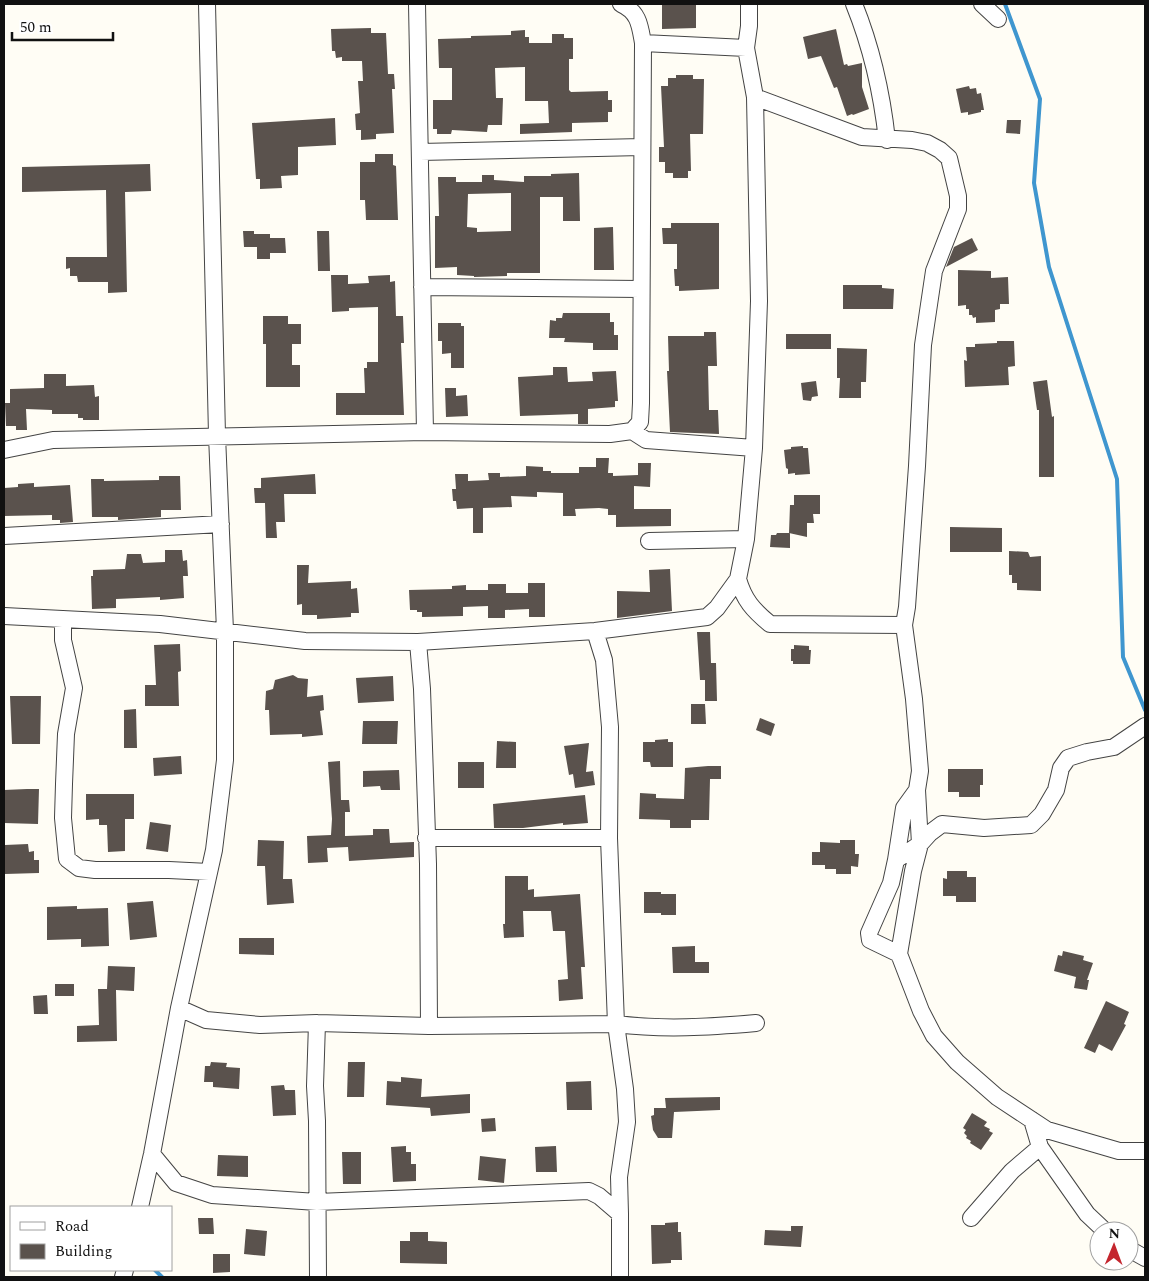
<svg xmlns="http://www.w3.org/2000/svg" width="1149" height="1281" font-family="Spectral,serif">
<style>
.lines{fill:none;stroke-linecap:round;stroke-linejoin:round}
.stream{stroke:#3f96cf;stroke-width:4}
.building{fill:#5a524d;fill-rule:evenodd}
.minor-casing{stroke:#444;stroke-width:18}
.minor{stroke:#fff;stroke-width:16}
</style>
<rect width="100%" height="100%" fill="#fffdf5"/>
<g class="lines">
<path class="stream" d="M1005 4 1040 99 1034 183 1049 267 1117 479 1123 657 1145 710
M155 1270 162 1277"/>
</g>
<path class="building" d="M662 4H696V28L662 29Z
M371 28V33H386L388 74H394L395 89H392L394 133 376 134V139L361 140V130H356L355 114 360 113 358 81H363L362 61H342V57L336 58 335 51H332L331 29Z
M836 29 844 65 847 64 848 66 862 63V87L869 109 853 115 852 114 847 116 837 87 834 88 821 56 808 59 803 37Z
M525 30V37H529V43H552V34H564V38H573V59H569V90L571 92 608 91V100H612V112H608V122L572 123V132L520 134V124L549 123 548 101H525V67L495 68 496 98H503L502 125H488L487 132 452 130 451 134H437V129H433V100H452V68H439L438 39 471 38V36L511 35V31Z
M676 75H693V79H704L703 134H690L691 171H688V178H673V173H665V162H659V147H664L661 86H668V78H676Z
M969 86 970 89 976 88 977 94 981 93 984 110H981V112L968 115V112L961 113 956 89Z
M335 118 336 145 298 147V175L281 176 282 188 260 189V179H256L252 123Z
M1007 120H1021L1020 134 1006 133Z
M375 154H393V165L396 166 398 220H366L365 200H360V162H375Z
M150 164 151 191 125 192 127 292 108 293V282H78L77 276H70V268L66 269V257H107L106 190 22 192V167Z
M579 173 580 221H563V197H540V273H507V276L474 277V276L457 275V267L435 268V216H439L438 177H456V182H482V175H494V180L524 182V176H551V174ZM511 193V231L477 232V228L467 227 468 194Z
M671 223H719V289L679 291V286H675L674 269H677V244H663L662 228H671Z
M613 227 614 270H594V228Z
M243 231H254V234H270V238H285L286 253H270V259H257V247H244Z
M317 231H329L330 271H318Z
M972 238 978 250 946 267 954 247Z
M958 270 991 271V278L1008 277 1009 304H1000V309L995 310V322L976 323V317L973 318 972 315H969V309H966V305L958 306Z
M331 275H348V284L369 283 368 276 390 275V282L395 281 396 316H403L404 343H401L404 415H336V393H365L364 368H367V362H378V307L349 308V311L332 312Z
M843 285H882V288L894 289 893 309H843Z
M563 313H610V322H614V335H618V350H593V343L564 342 565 338H549L550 320 556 321V318H562Z
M263 316H288V324H301V344H292V365H300V387H266V344H263Z
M438 323H461V326H464V368H451V353L442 354V341H438Z
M704 332H716L717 366H708L709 410H718L719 434 670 432 667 371H669L668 336H704Z
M786 334H831V349H786Z
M997 341H1014L1015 366 1008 367 1009 385 965 387 964 360 967 361 966 347H975V344L997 343Z
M837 348 867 349 866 382H861V398H839L840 378H837Z
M553 367H567L568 382 593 381 592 372 616 371 618 401H615V407L588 409V424H578V414L520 416 518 377 553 375Z
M44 374H66V386L94 385 95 397 99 396V420H83V418H78V414H52V410L26 409 27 430H16V426H6L5 403H10V389L44 388Z
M1047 380 1052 417 1054 416V477H1039V410H1037L1033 382Z
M816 381 818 396 812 397 811 401 803 400 801 383Z
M445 388H456V396L467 395 468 416 446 417Z
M803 446V448H808L810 474 795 475V473L788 474V469L786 468 784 450 791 449V447Z
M596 458H609L608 473H613V476L638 475V463H651L650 487 634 486V509H671V526L616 527V515H608V509L599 508 575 509 576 516H563V493L537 492V497L511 496 512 507 483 508V533H473V508L457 509 456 501H453L452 489H456L455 474H468V481L489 480 488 473H500V477L526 476V466L543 467V471H551V473H579V467H596Z
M315 474 316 494H284L285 522H276L277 538H266L265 503H255L254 488H261V478Z
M159 476H180L181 510H161V517L118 520V517H92L91 479H104V481L159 480Z
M34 483V487L70 485 73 522 60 523V520H52V515L4 516V488L18 487V484Z
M794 495H820V514H813L814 523H807V537L789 533 790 505H794Z
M950 527 1002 528V552H950Z
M777 533H790V548L770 547 771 535H776Z
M165 550H182L183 561 187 560 188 576H183L184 598 160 600V597L116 599V608L92 609 91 576H93V570L125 569 127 554H141L143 563 165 562Z
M1009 551 1028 552 1030 557 1041 556V591L1017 590V583H1012V575H1009Z
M297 565H309L308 583 351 581V589L357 588 359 613H351V617L317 619V615H302V604L297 605Z
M670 569 672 611 617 618V591L650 592 649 570Z
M528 583H545V617H529V609L505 610V618H488V606L463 607V616L422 617V612H417V610H410L409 590 452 589V586L466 585V590H488V584H506V593H528Z
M697 632H710L711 663H716L717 701H705V680H700Z
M180 644 181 671 178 672 179 706H145V685H156L154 645Z
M794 645 809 646V650H811L810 664H793V661H791V649H794Z
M293 675 298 678 308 679 307 697 323 695 324 710 320 711 323 735 302 737V734L270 735 269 710H265L266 691 273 689 275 680Z
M393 676 394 701 358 703 356 678Z
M10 696H41L40 744H12Z
M691 704H705L706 724H691Z
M136 709 137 748H124V710Z
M760 718 775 724 771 736 756 730Z
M363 721H398L397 744H362Z
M668 739V742H673V767H651L650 762H643V742H655V740Z
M497 741 516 742V768H496Z
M589 743 586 772 593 771 595 785 575 788 573 774 569 775 564 746Z
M181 756 182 774 154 776 153 758Z
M340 761 341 800H349L350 812H345V836L373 835V829H389L390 843 414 842V857L349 861 348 847 327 848 328 862 308 863 307 836 331 835 332 819 328 762Z
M458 762H484V788H458Z
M708 766H721V779H710L709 820H691V828H670V820L639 819 640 793 656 794V798L684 799 685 768Z
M948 769H983V785H980V797H959V792H948Z
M399 770 400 790H381L380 786 363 787V771Z
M27 789H39L38 824 4 823V790Z
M86 794H134V819H125V851L108 852 107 825H99V819L86 820Z
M585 795 588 823 563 825V823L523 828H494L493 804Z
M150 822 171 825 168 852 146 849Z
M258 840 284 841 283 879H292L294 903 267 905 265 866H257Z
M840 840H855V854H859L858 867 851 866V874H836V869H825V865H812V852H820V842L840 843Z
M28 844 29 852 34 851V860H39V873L5 874V845Z
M947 871H967V877H976V902H956V896H943V878L947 879Z
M505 876H528V890L534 889V897L580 894 585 967H581L583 999 559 1001 558 980 568 979 565 931H553L551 911H523L524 937 504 938 503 924H505Z
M644 892H661V894H676V915H661V913H644Z
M153 901 157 937 130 940 127 903Z
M77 906V909L108 908 109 946 81 947V939L47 940V907Z
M239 938H274V955L239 954Z
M695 946V962H709V973H673L672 947Z
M1063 951 1084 956 1083 960 1093 963 1087 980H1089L1087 990 1074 988 1076 977 1054 971 1058 955 1062 956Z
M108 966 135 967 134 991 116 990 117 1041 77 1042V1026L99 1025 98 989H107Z
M55 984H74V996H55Z
M47 995 48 1014H34L33 996Z
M1106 1001 1129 1012 1124 1024 1126 1025 1112 1051 1099 1044 1095 1053 1084 1048Z
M211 1062 227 1063 226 1067 240 1068 239 1089 213 1087V1082H204L205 1066H210Z
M348 1062H365L364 1097H347Z
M401 1077 422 1079 421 1097 470 1094V1113L431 1116 430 1108 386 1105 387 1081 401 1082Z
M591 1081 592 1110H567L566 1082Z
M284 1085 285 1090H295L296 1115 273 1116 271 1086Z
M720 1097V1110L674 1112 672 1138H658L653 1130 651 1116 654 1115V1108H666L665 1098Z
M972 1113 987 1122 984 1126 990 1129 989 1131 993 1133 981 1150 970 1143 971 1141 966 1138 967 1136 964 1133 966 1130 963 1128Z
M495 1118 496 1131 482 1132 481 1119Z
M406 1146V1152H411V1164H416V1181L393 1182 391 1147Z
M556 1146 557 1172H536L535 1147Z
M342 1152H361V1184H343Z
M218 1155 248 1156V1177L217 1176Z
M480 1156 506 1159 504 1183 478 1180Z
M198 1218H213L214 1234H199Z
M678 1222V1232H681L682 1260H671V1263L652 1264 651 1225H665V1223Z
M791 1226H803L801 1247 764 1245 765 1230 791 1231Z
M246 1229 267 1231 265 1256 244 1254Z
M410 1232H428V1241L447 1242V1264L400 1263V1241H410Z
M213 1254H230V1272L213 1273Z"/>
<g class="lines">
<defs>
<path id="minor" d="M417 4 425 432
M854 4C871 46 882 94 887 140
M982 4 998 19
M643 43 746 48
M755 97 862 137 912 140 927 143 940 150 949 158 958 196V209L934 271 923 345 917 466 907 607 904 625 914 699 920 771 917 790 904 808 896 860
M420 152 642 147
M422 287 641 289
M632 431 646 440 754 448
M4 450 53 440 425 432 610 434 632 431 640 422 641 403 643 43C640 26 639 12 621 4
M4 536 221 524
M649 541 746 539
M738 579C744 600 753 610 770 624L904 625
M4 616 160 624 305 641 418 642 595 631 707 617 717 608 738 579 746 539 754 448 759 301 755 97 746 48 749 26V4
M63 619V640L74 688 66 734 64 784 63 818 67 859 79 868 95 870H169L209 872
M595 631 604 660 610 727 609 838 616 1024 625 1089 627 1122 619 1177 620 1214
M418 642 422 689 428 864 429 1026
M1145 726 1114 747 1087 752 1068 758 1061 768 1056 790 1042 814 1031 825 984 828 942 824 930 833 920 844 896 860 891 883 869 933 870 940 899 954 921 1011 934 1036 957 1062 997 1097 1047 1130 1119 1151H1145
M426 838H609
M899 954 913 871 920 844 917 790
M179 1008 206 1020 260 1025 317 1023 429 1026 616 1024C664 1030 709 1027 756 1023
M317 1023 315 1086 317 1121 318 1277
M1032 1120 1040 1147 1087 1214 1105 1231
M152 1154 176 1183 212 1195 317 1202 589 1191 599 1196 620 1214V1277
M140 1207 152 1154 179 1008 214 850 225 760V631L217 435 207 4
M971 1218 1012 1171 1040 1147
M1129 1249 1145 1258
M123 1277 125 1270"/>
</defs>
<use href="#minor" class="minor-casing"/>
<use href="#minor" class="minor"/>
</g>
<rect width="1149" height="1281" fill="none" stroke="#111111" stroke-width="10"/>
<rect x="10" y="1206" width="162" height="65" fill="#ffffff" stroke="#a0a0a0"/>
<rect x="20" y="1222" width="25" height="8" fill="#ffffff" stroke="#a0a0a0"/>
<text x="55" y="1231" font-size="15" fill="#111111">Road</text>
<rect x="20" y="1244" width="25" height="15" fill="#5a524d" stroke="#a0a0a0"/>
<text x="55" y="1256" font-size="15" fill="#111111">Building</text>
<g transform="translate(1114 1246) rotate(1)"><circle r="24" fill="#ffffff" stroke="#a0a0a0"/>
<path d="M0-4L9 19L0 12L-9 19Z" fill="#c4262e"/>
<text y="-8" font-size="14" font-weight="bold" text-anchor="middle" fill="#111111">N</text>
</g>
<path d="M12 32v8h101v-8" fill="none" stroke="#111111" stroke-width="2.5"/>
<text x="20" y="32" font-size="15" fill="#111111" stroke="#ffffff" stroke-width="4" paint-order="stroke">50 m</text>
</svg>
